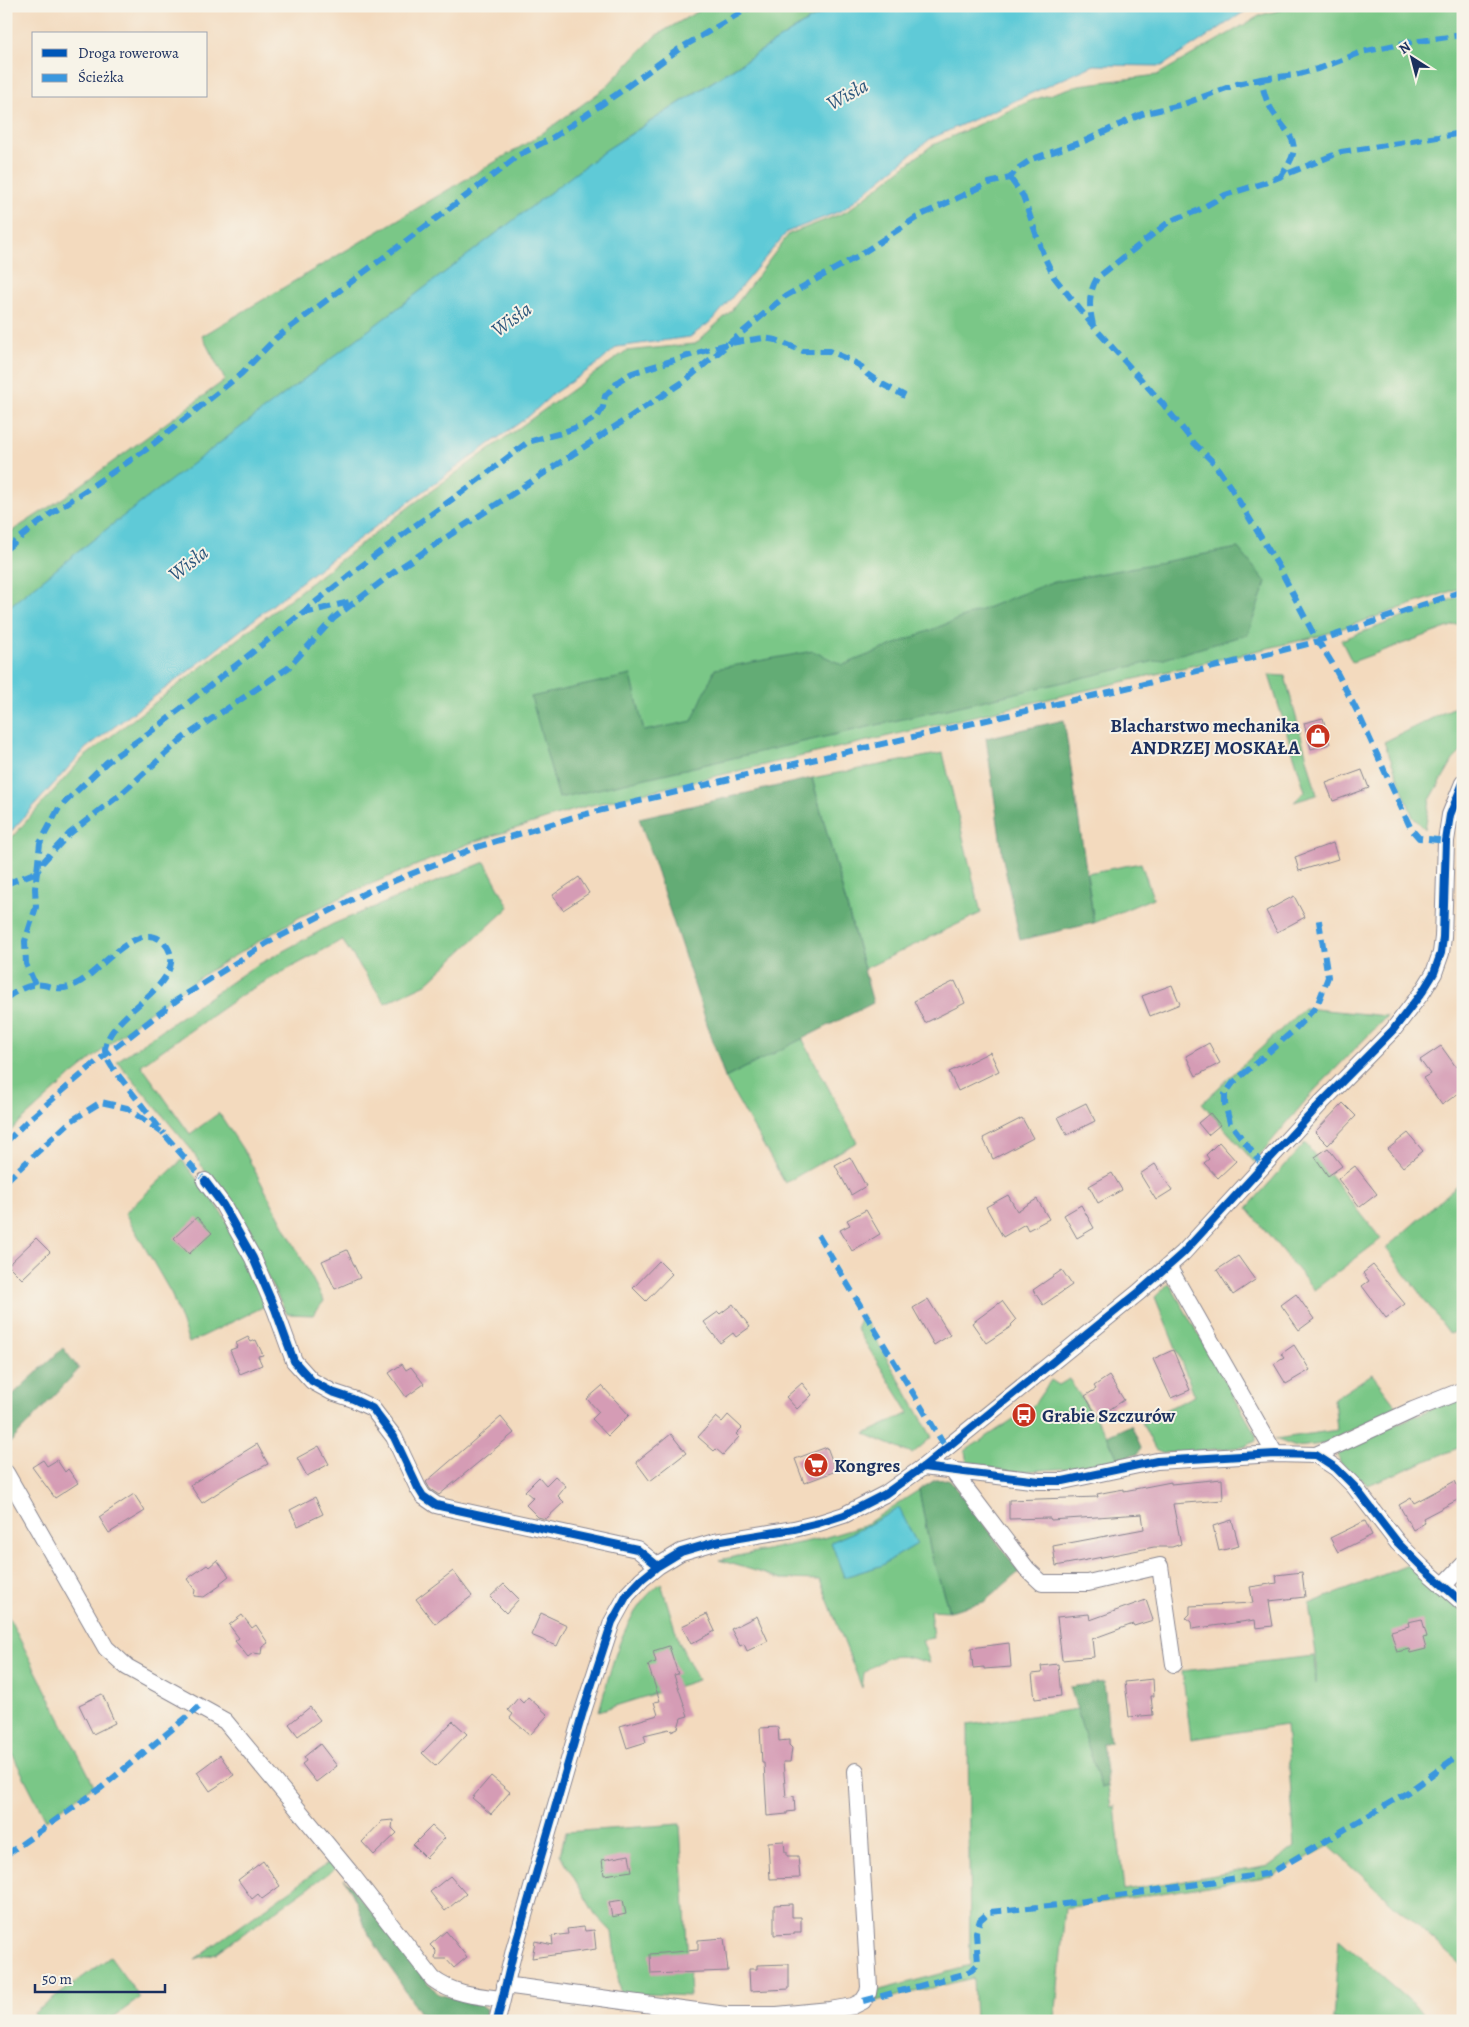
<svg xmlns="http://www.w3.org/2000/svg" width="1469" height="2027" font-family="Alegreya,serif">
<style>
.green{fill:#7ac787;stroke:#4a7b72}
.forest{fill:#63ac74;stroke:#3f6e69}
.water{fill:#5ecad7;stroke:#3c7c9a}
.building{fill:#d59cb5}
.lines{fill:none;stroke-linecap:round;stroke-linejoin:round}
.minor-casing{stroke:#87848e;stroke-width:18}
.minor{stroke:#fff;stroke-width:16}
.quiet{stroke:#3a97de;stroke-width:6;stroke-dasharray:12 6;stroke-linecap:butt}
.cycleway-casing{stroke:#f7f3e8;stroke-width:11}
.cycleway{stroke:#0057b8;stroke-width:8}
.labels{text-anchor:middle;stroke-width:4;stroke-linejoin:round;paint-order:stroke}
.poi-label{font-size:19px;font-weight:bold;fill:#1b2f5e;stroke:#f7f3e8;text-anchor:start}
.water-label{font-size:20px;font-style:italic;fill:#2c567c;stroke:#f7f3e8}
</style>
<rect width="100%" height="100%" fill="#f7f3e8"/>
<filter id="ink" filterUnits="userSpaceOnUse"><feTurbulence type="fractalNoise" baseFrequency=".02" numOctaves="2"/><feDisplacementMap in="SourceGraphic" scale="10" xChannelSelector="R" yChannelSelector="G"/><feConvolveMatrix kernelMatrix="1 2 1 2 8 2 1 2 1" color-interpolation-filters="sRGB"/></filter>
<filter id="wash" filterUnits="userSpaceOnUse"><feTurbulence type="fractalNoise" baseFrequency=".0096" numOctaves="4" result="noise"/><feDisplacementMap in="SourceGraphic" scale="20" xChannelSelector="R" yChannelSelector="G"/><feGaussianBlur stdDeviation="1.12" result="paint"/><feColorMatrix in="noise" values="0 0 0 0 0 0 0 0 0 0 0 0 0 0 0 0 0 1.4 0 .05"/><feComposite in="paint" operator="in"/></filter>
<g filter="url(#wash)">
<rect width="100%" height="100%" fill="#f3dabe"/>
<path class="green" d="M707 6H836L806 22 606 150 6 612V535L66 496 225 380 202 336 537 137 604 89 655 36Z
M1297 6H1463V587L1320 636 587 806 473 842 359 889 300 917 209 971 144 1016 71 1076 6 1135V844L83 758 413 504 626 351 695 344 731 311 789 234 846 212 931 146 1030 101 1079 85 1157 75 1261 15Z
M1463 595V622L1352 662 1341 640Z
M1269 675 1285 676 1317 795 1294 802 1305 791Z
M1463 703V750L1453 760 1430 800 1425 829 1413 817 1384 742Z
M943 753 981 913 864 969 812 778Z
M485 862 509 907 426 984 385 1003 342 940 246 992 141 1065 190 1134 219 1113 247 1156 324 1301 313 1315 287 1314 238 1221 190 1148 117 1061 250 969 333 924Z
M1141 863 1153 898 1094 923 1087 873Z
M1304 1008 1387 1016 1312 1093 1254 1162 1202 1103Z
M802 1038 857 1142 785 1183 725 1078Z
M1305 1143 1381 1239 1314 1290 1247 1208Z
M182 1160 218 1207 239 1242 267 1305 189 1343 171 1293 125 1213Z
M1462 1181 1463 1329 1450 1334 1386 1248Z
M1169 1283 1256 1435V1441L1244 1447 1164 1453 1155 1449 1141 1421 1195 1396 1155 1297Z
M862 1315 932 1437 912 1454 865 1434 909 1413 856 1328Z
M1372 1374 1398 1408 1323 1444 1296 1447 1275 1439 1337 1430 1334 1399Z
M1069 1379 1107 1436 1118 1459 1070 1468 1015 1472 967 1464 965 1451 1033 1406 1051 1380 1059 1385Z
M1463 1395V1446L1368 1485 1340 1463 1338 1455 1342 1448Z
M919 1490 931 1553 949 1611 930 1610 933 1638 922 1640 930 1663C898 1654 892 1651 864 1673L862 1688 820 1580 782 1579 719 1560 823 1538 863 1526Z
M1408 1565 1463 1612V1967L1329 1846 1272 1876 1065 1908 1055 2021H975L973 1978 877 2001 876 1991 970 1966 968 1725 1078 1709 1101 1788 1108 1786 1111 1807 1115 1806 1124 1890 1270 1866 1295 1847 1286 1725 1191 1739 1182 1671 1314 1656 1316 1684V1655L1309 1604Z
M661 1583 679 1642 698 1680 599 1711C612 1666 622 1613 661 1583Z
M6 1612 94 1785 46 1820 6 1742Z
M680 1824 690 1996 620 1993 612 1932 595 1914 560 1854 566 1832Z
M329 1862 336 1868 216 1953 195 1959Z
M1339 1939 1433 2021H1333Z
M110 1957 140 1998 108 2021H37L34 2013Z"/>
<path class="forest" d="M1238 548 1266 582 1248 634 1164 659 559 798 531 697 631 675 644 731 692 721 715 669 813 651 843 665 1049 583Z
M1064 720 1094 923 1020 940 1003 859 986 738Z
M812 778 873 1003 725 1078 639 818Z
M63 1348 79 1369 6 1447V1401Z
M1131 1425 1141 1447 1138 1454 1118 1459 1107 1436Z
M948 1479 967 1500 1019 1572 984 1602 949 1611 931 1553 919 1490 935 1480Z
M1104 1682 1110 1743H1102L1108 1786 1101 1788 1070 1687Z
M344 1878 438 1994 480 2005 486 2009 485 2021H436L419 2012 366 1930 358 1905Z"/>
<path class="water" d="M836 6H1253L1162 66 1094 65 930 139 843 210 787 232 713 320 690 337 617 347 599 363 554 393 529 416 443 477 315 571 203 660 86 748 6 837V609L113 524 606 150 806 22Z
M899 1508 917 1544 880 1566 844 1577 831 1542 861 1529Z"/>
<g id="blocks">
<path class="building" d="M1323 718 1330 744 1311 749 1304 723Z
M1362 770 1369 788 1333 801 1326 783Z
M1333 843 1338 859 1299 871 1295 857Z
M579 877 589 893 563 910 553 895Z
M1294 896 1305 917 1277 932 1266 911Z
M955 981 965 1003 925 1023 914 1001Z
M1172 985 1180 1004 1150 1016 1142 996Z
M1209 1043 1220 1063 1196 1076 1186 1056Z
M1441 1046 1456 1067 1463 1063V1090L1442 1105 1423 1078 1430 1074 1420 1060Z
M990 1052 999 1071 958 1091 949 1072Z
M1086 1103 1095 1121 1067 1135 1058 1117Z
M1343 1103 1356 1116 1328 1145 1315 1132Z
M1210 1113 1220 1125 1208 1135 1198 1123Z
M1022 1118 1033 1138 993 1159 983 1138Z
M1408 1133 1423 1151 1403 1167 1388 1149Z
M1219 1142 1236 1161 1218 1178 1204 1163 1209 1159 1206 1155Z
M1328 1148 1342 1166 1328 1176 1315 1157Z
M850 1157 866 1186 851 1195 835 1165Z
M1155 1164 1172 1190 1156 1200 1140 1174Z
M1355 1166 1377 1194 1360 1207 1338 1179Z
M1112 1173 1122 1190 1098 1203 1089 1186Z
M1008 1195 1017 1211 1037 1199 1049 1219 1028 1230 1025 1224 1003 1237 986 1207Z
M1081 1205 1094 1228 1077 1238 1064 1215Z
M866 1210 880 1234 852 1251 840 1230 850 1225 847 1220Z
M197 1217 212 1233 189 1254 174 1238Z
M36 1238 50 1252 22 1279 8 1265Z
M347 1250 360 1278 335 1289 322 1261Z
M1238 1256 1255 1280 1233 1295 1217 1270Z
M659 1261 672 1274 646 1301 633 1288Z
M1373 1265 1405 1304 1386 1318 1362 1286 1369 1281 1363 1273Z
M1062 1270 1072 1285 1043 1305 1033 1290Z
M1296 1294 1314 1319 1299 1330 1281 1305Z
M928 1299 950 1335 934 1345 913 1308Z
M1002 1301 1016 1320 1011 1325 1012 1326 986 1343 972 1323Z
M733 1304 750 1327 736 1337 733 1333 720 1343 704 1322 718 1312 720 1314Z
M248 1337 251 1342 256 1340 263 1355 258 1356 262 1365 240 1374 230 1350 238 1347 236 1343Z
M1294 1345 1310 1370 1286 1384 1274 1364 1284 1358 1281 1354Z
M1173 1350 1190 1390 1171 1398 1153 1359Z
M402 1364 406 1370 411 1367 424 1384 406 1397 389 1373Z
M1109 1376 1124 1400 1098 1417 1085 1396 1096 1389 1094 1386Z
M802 1383 812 1395 797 1409 786 1397Z
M602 1386 629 1415 608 1436 592 1419 599 1412 587 1399Z
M728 1415 742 1428 736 1434 739 1437 723 1455 716 1449 714 1451 698 1437 716 1417 722 1422Z
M501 1417 514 1433 439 1495 430 1489 426 1482Z
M671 1434 686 1453 650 1481 636 1462Z
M257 1444 268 1464 239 1479 202 1503 190 1485Z
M319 1446 329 1464 307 1476 297 1458Z
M827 1447 836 1471 804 1483 795 1459Z
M43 1460 47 1466 57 1460 65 1472 68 1469 78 1483 55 1498 32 1467Z
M555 1476 566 1486 558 1496 564 1502 546 1519 538 1517 526 1505 533 1498 525 1491 539 1477 546 1485Z
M1222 1479 1223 1500 1173 1504 1181 1544 1172 1547H1154L1056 1566 1053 1546 1144 1529 1142 1514 1051 1520 1050 1518 1009 1519V1500L1098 1497 1097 1494 1107 1492 1124 1489V1491L1171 1482V1484Z
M1455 1481 1463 1497 1423 1518 1425 1523 1413 1530 1399 1505 1411 1498 1414 1503Z
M134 1494 145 1511 109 1533 99 1517Z
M315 1497 323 1514 298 1526 290 1510Z
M1232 1520 1239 1546 1219 1551 1213 1526Z
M1365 1521 1372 1535 1338 1552 1330 1538Z
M217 1560 229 1576 220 1583 221 1585 204 1597 194 1596 195 1590 187 1579 207 1565 209 1567Z
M453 1571 472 1596 435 1624 416 1599Z
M1302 1572 1305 1597 1269 1601 1273 1626 1256 1628 1255 1620 1192 1629 1191 1622 1186 1618 1190 1614V1606L1253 1603 1250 1587 1277 1583 1276 1575Z
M504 1584 519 1599 506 1613 490 1597Z
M1146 1600 1153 1620 1134 1626 1133 1624 1092 1639 1094 1657 1062 1660 1057 1617 1089 1614 1090 1620Z
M541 1613 567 1625 557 1646 531 1635Z
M707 1614 715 1631 691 1644 682 1626Z
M242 1615 252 1628 256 1625 268 1643 262 1647 261 1654 253 1653 248 1657 235 1641 239 1638 229 1625Z
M757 1616 768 1641 747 1651 744 1644 740 1646 731 1629Z
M1422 1619 1427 1637 1423 1638 1426 1649 1410 1653 1409 1649 1397 1652 1391 1631 1409 1626 1408 1622Z
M1009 1643 1011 1667 984 1669V1667L973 1668 971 1648Z
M669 1646 678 1674 674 1675 688 1716 681 1718 678 1728 671 1731 669 1729 644 1735 646 1742 627 1748 620 1726 658 1715 654 1702 660 1701 648 1665 656 1662 653 1651Z
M1058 1664 1061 1696 1035 1699 1032 1674 1042 1673 1041 1666Z
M1153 1679 1154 1696H1151L1153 1715 1129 1717 1125 1682Z
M102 1694 115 1723 93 1734 79 1705Z
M528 1697 548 1715 530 1735 510 1718 513 1714 508 1710 518 1698 523 1703Z
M310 1707 320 1720 298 1736 289 1724Z
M453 1721 467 1734 436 1766 422 1753Z
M778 1727 779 1741 789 1740V1745L792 1748 790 1762H783L786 1797 794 1796 795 1811 787 1812V1814L767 1816 764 1763H762L760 1728Z
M320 1744 337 1766 316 1782 302 1764 306 1761 304 1757Z
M220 1755 234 1775 210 1791 197 1772Z
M491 1776 510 1792 491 1814 472 1798Z
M393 1820 392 1828 397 1833 374 1855 362 1842 382 1821Z
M432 1826 445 1838 426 1858 413 1845Z
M784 1841 785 1852H787V1856H798L800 1878 770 1879 768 1842Z
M629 1855 632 1871 604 1875 602 1860Z
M263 1861 280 1886 262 1899 258 1894 252 1899 238 1880Z
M450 1876 466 1894 445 1911 430 1892Z
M623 1900 626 1914 612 1917 609 1902Z
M792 1904V1917H801V1932H794V1934L774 1935V1905Z
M584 1927 585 1931 594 1930 596 1949 532 1958 535 1941 553 1945 552 1936 568 1934 567 1929Z
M446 1931 467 1957 454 1968 446 1959H435L436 1951 430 1945Z
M724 1938 728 1971 651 1974 650 1954 698 1950V1940Z
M789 1964V1989L750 1991 749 1969H757V1965Z"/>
</g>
</g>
<g filter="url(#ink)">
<use href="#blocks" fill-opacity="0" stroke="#87848e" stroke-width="1"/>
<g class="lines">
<defs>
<path id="minor" d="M205 1181 223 1205 253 1258 275 1309 294 1361 312 1381 332 1392 353 1399 372 1408 394 1437 418 1488 423 1496 436 1505 444 1507 637 1549 658 1566
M1168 1266 1275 1454
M1316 1455 1413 1410 1463 1390
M923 1467 1039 1481H1063L1157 1461 1275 1454 1316 1455 1336 1468 1354 1486 1398 1543 1422 1567 1463 1603
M951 1469 1027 1569 1042 1583H1088L1160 1566 1174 1664
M6 1473 106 1648 127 1667 225 1721 349 1871 433 1979C453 1994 476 1996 501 1999
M1443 1586 1463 1565
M505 1985 726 2015H777L830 2010 853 2006 863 2001 868 1993 869 1987 856 1771
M497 2021 514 1950 584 1708 612 1622 627 1595 642 1579 658 1566 681 1552 715 1542 794 1529 819 1523 844 1515 885 1494 923 1467 1139 1292 1183 1253 1321 1103 1393 1030 1423 991 1434 973 1441 953 1443 937 1446 841 1450 815 1463 783"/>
</defs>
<use href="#minor" class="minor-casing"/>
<use href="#minor" class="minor"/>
<path class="quiet" d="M1261 79 1295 75 1321 68 1362 52 1405 43 1463 35
M1010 178 1023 196 1043 254 1054 277 1094 327 1163 404 1194 443 1214 463 1231 488 1279 567 1313 633 1332 663 1359 715 1411 829 1419 838 1446 841
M1093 325C1089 307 1088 294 1097 278L1170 221 1197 211 1225 195 1267 182 1341 152 1463 133
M6 549 49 515 147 449 241 374 276 338 474 190 519 155 552 138 617 94 679 49 752 6
M301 614 348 576 413 527 461 493 528 442 561 433 585 424 598 416 603 407 605 396 620 380 632 373 730 343 763 338 776 340 803 351H829L848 359 859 365 867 374 880 383 905 396
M6 884 37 872 40 843 59 808 107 762 160 725 301 614 353 601
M35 984 26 964 25 941 36 907 35 888 37 872 43 862 69 834 121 794 183 738 288 668 334 618 398 569 686 380 784 297 858 256 919 216 989 183 1010 178 1017 169 1032 159 1087 140 1142 114 1184 104 1237 84 1261 79C1263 88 1265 98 1269 105 1286 137 1309 139 1280 177
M6 998C14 993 24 986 34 985 49 982 56 995 78 983 98 973 139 918 163 942 169 947 172 955 171 963 166 994 107 1018 105 1050 105 1056 109 1062 112 1067L164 1134
M6 1142 26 1122 100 1059 177 1000 267 943 367 892 477 847 574 817 742 776 1144 684 1312 643 1463 591
M1263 1166 1230 1123 1225 1104V1094L1233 1083 1293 1031 1317 1006 1328 977 1318 915
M6 1181 71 1121 101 1102 127 1108 164 1134 205 1181
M818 1235 946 1448
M6 1855 101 1788 199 1707
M863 2001 964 1974 972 1970 978 1964 976 1932 980 1920 989 1912 1058 1905 1271 1873 1408 1792 1463 1752"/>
<defs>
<path id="cycleway" d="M205 1181 223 1205 253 1258 275 1309 294 1361 312 1381 332 1392 353 1399 372 1408 394 1437 418 1488 423 1496 436 1505 444 1507 637 1549 658 1566
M923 1467 1039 1481H1063L1157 1461 1275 1454 1316 1455 1336 1468 1354 1486 1398 1543 1422 1567 1463 1603
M497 2021 514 1950 584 1708 612 1622 627 1595 642 1579 658 1566 681 1552 715 1542 794 1529 819 1523 844 1515 885 1494 923 1467 1139 1292 1183 1253 1321 1103 1393 1030 1423 991 1434 973 1441 953 1443 937 1446 841 1450 815 1463 783"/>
</defs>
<use href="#cycleway" class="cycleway-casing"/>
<use href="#cycleway" class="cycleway"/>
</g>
</g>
<defs>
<symbol id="shop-disc" viewBox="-11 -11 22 22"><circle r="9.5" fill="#c8321e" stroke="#f7f3e8"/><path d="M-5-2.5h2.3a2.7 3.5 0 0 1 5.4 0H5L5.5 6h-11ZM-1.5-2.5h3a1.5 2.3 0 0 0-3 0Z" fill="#fff"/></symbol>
<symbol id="bus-disc" viewBox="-11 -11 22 22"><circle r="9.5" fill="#c8321e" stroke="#f7f3e8"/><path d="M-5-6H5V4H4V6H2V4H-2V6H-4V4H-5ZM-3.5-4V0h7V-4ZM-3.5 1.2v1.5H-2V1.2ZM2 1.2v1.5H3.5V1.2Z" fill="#fff"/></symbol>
<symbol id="supermarket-disc" viewBox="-11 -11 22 22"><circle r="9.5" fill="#c8321e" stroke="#f7f3e8"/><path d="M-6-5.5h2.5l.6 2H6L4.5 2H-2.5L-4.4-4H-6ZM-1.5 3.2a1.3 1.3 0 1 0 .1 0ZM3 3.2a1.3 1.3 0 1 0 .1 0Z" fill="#fff"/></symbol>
</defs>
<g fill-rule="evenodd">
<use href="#shop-disc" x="1304" y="722" width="28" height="28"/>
<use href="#bus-disc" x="1010" y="1401" width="28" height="28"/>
<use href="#supermarket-disc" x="802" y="1451" width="28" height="28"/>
</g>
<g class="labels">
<g class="poi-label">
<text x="1300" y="732" text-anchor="end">Blacharstwo mechanika<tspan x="1300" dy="22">ANDRZEJ MOSKAŁA</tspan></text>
<text x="1042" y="1422">Grabie Szczurów</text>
<text x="834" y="1472">Kongres</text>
</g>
<g class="water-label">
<text transform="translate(847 94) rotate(-29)" y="7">Wisła</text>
<text transform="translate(511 319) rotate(-36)" y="7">Wisła</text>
<text transform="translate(188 563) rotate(-38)" y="7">Wisła</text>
</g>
</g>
<rect width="1469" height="2027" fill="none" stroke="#f7f3e8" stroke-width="25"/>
<rect x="32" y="32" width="175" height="65" fill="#f7f3e8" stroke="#9fa5b1"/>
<rect x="42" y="49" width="25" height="8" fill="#0057b8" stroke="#9fa5b1"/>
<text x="78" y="58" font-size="15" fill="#1b2f5e">Droga rowerowa</text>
<rect x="42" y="74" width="25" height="8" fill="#3a97de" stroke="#9fa5b1"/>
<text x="78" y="82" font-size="15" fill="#1b2f5e">Ścieżka</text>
<g transform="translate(1412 58) rotate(324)" stroke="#f7f3e8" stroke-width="4" paint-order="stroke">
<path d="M0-4L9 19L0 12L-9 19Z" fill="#1b2f5e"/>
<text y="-8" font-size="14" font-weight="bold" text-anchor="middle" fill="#1b2f5e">N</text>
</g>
<path d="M35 1984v8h130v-8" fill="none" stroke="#1b2f5e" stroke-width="2.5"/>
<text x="42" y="1984" font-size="15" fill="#1b2f5e" stroke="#f7f3e8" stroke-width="4" paint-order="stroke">50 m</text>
</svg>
